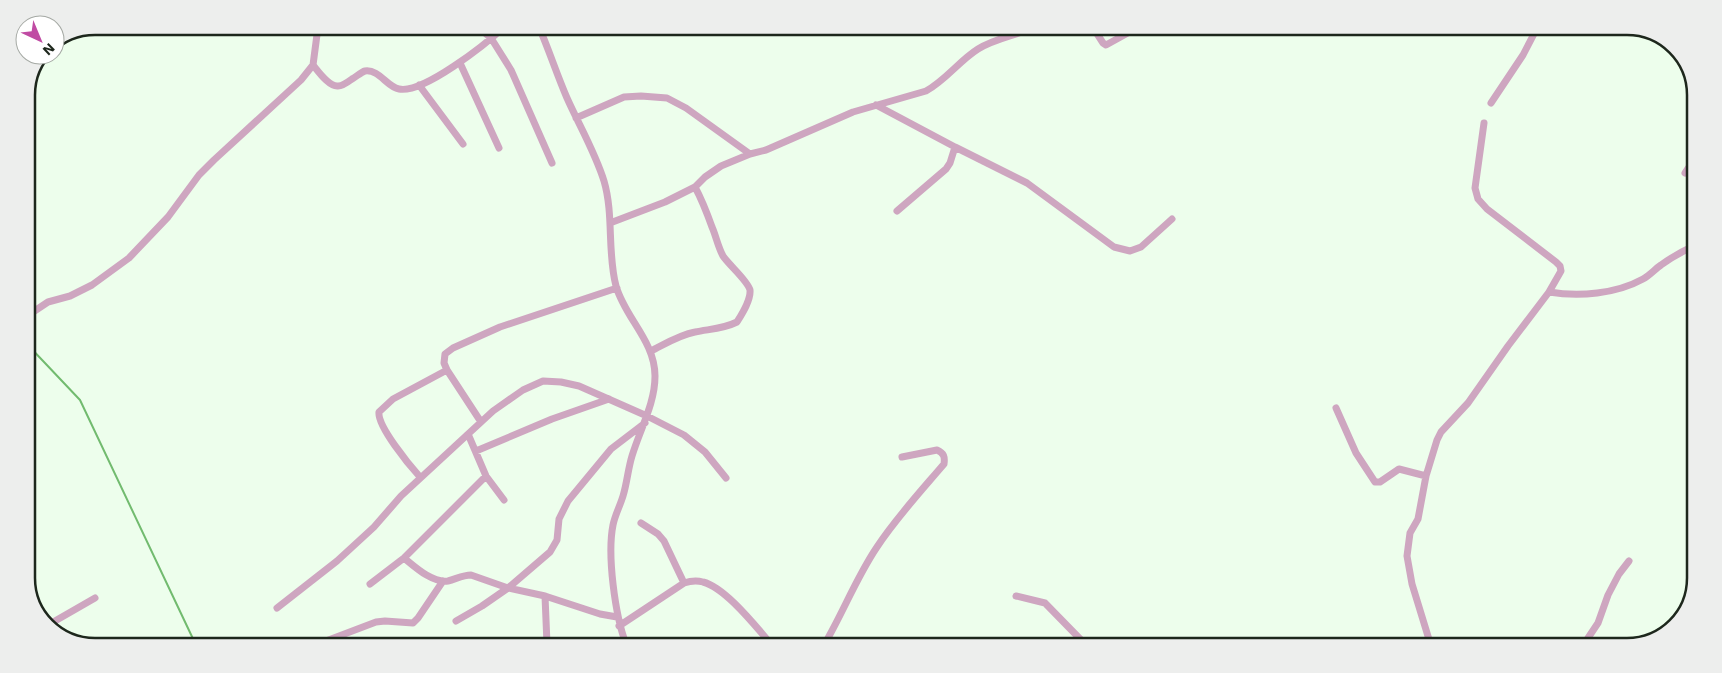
<svg xmlns="http://www.w3.org/2000/svg" width="1722" height="673" font-family="'Work Sans',sans-serif">
<style>
.lines{fill:none;stroke-linecap:round;stroke-linejoin:round}
.stream{stroke:#72bb6f;stroke-width:2}
.minor{stroke:#cea6c0;stroke-width:7}
.rim{fill:none;stroke:#1d271c;stroke-width:2.5}
</style>
<rect width="100%" height="100%" fill="#edfeec"/>
<g class="lines">
<path class="stream" d="M26 343 80 400 195 643"/>
<path class="minor" d="M478 27 491 38 511 70 552 163
M539 27C549 50 557 75 567 98 579 125 595 152 604 181 614 215 607 252 616 286 625 318 655 341 655 376 655 404 640 429 632 456 628 469 627 483 623 496 620 506 615 515 613 525 607 555 615 615 626 644
M1094 29 1103 43 1106 45 1135 29
M460 63 499 148
M313 65C318 71 329 87 338 86 343 86 348 82 352 79 356 77 361 72 365 71 379 69 387 87 399 89 423 94 486 44 504 27
M419 85 463 144
M1491 103 1523 55 1536 30
M876 105 955 147 1027 183 1114 247 1130 251 1141 247 1172 219
M576 118 624 97 641 96 667 98 686 108 750 154
M1685 173 1695 158
M897 211 946 169 950 163 955 147
M610 223 665 202 695 187 705 177 721 166 750 154 766 150 853 112 926 91C946 80 959 61 978 49 994 39 1013 36 1030 29
M1549 292C1579 297 1616 294 1643 279 1650 275 1655 269 1661 265 1672 257 1683 251 1694 246
M26 319 33 312 48 302 70 296 92 285 129 258 168 217 199 175 214 160 301 80 313 65 318 27
M651 351C665 344 679 335 695 332 709 329 723 329 737 322 742 314 751 300 750 290 748 281 729 265 723 256 718 247 716 236 712 227 707 213 702 200 695 187
M1336 408 1356 453 1375 482H1380L1399 469 1426 476
M481 422 447 370 444 363 445 354 453 348 500 327 617 288
M468 434 486 476 504 500
M476 451 552 419 609 399
M420 477C410 466 377 426 379 412L393 399 447 370
M641 523 658 534 664 541 684 583
M404 558C415 567 432 583 448 581 456 579 463 575 471 575L508 588 545 596 600 614 617 617
M370 584 404 558 486 476
M545 596 547 644
M1016 596 1045 603 1086 645
M277 608 337 561 374 527 401 496 493 411 523 390 543 381 561 382 579 386 647 416 684 435 705 452 726 478
M456 621 482 606 508 588 550 552 557 540 559 519 568 501 611 449 645 423
M48 625 95 598
M619 626 684 583C690 581 696 580 703 582 726 588 756 627 772 645
M318 644 376 622 385 621 413 623 418 618 443 581
M824 645C843 613 856 578 877 547 896 518 921 491 944 464 945 457 944 453 937 450L902 457
M1431 646 1412 584 1407 556 1410 533 1418 519 1426 476 1437 440 1441 432 1468 403 1508 346 1549 292 1561 271 1560 266 1556 262 1487 209 1478 199 1475 188 1484 123
M1582 647 1598 623 1608 595 1619 574 1629 561"/>
</g>
<path d="M0 0H1722V673H0ZM95 35H1627A60 60 0 0 1 1687 95V578A60 60 0 0 1 1627 638H95A60 60 0 0 1 35 578V95A60 60 0 0 1 95 35Z" fill="#edeeed" fill-rule="evenodd"/>
<path class="rim" d="M95 35H1627A60 60 0 0 1 1687 95V578A60 60 0 0 1 1627 638H95A60 60 0 0 1 35 578V95A60 60 0 0 1 95 35Z"/>
<g transform="translate(40 40) rotate(136)"><circle r="24" fill="#ffffff" stroke="#a5a9a4"/>
<path d="M0-4L9 19L0 12L-9 19Z" fill="#c04ba3"/>
<text y="-8" font-size="14" font-weight="bold" text-anchor="middle" fill="#1d271c">N</text>
</g>
</svg>
